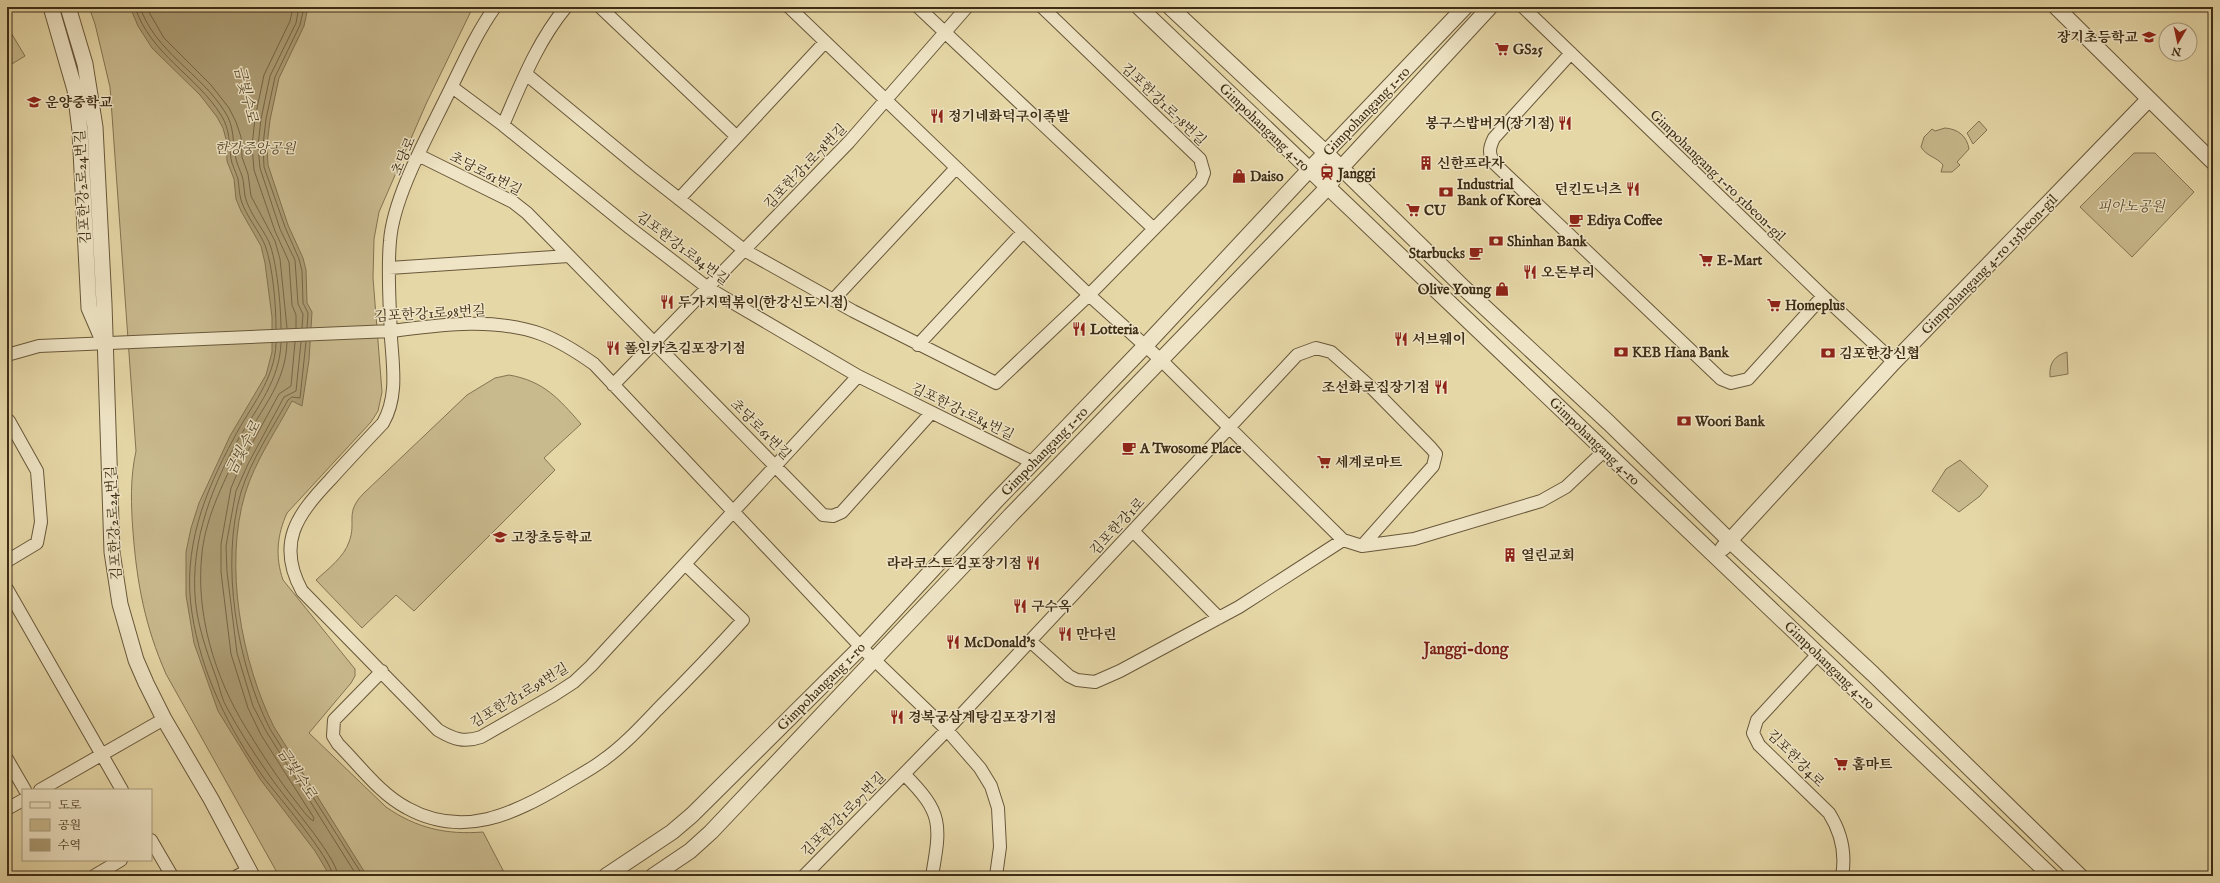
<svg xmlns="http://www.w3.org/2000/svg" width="2220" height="883" font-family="'IM FELL English','Noto Serif KR',serif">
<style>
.green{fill:#c9ba8e;stroke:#847452}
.water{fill:#ad9d75;stroke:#81704f}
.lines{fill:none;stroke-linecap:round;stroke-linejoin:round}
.shore{stroke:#766545;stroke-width:1}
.minor-casing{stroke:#68583a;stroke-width:14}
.tertiary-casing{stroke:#68583a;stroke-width:17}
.minor{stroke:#efe5c6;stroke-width:12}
.tertiary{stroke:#efe5c6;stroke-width:15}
.labels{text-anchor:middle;stroke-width:3;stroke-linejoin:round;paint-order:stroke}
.poi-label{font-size:14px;font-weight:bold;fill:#3e2d15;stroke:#efe5c6;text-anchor:start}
.street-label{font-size:14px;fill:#3e2d15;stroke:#efe5c6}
.park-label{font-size:14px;font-style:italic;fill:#5a492d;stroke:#efe5c6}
.water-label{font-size:15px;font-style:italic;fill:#5a492d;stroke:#efe5c6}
.quarter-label{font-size:16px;font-weight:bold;fill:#7a1f14;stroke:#efe5c6}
</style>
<rect width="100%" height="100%" fill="#e6d7a7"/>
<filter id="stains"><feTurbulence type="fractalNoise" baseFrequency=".005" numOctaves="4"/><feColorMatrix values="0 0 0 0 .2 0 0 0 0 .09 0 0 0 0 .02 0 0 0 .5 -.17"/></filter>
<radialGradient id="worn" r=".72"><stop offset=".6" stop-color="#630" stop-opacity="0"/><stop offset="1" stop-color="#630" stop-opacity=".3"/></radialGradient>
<path class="green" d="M89 7H473L426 104 379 212 374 239 373 278 382 392 378 411 371 422 287 513C277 535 275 557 283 580L355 669V676L351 683 309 733 386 807C416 828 446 835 483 832L506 876H279L166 674C145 626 137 584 133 532 131 505 130 478 136 451L110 87 95 24Z
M7 26 25 56 7 67Z
M1979 121 1987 130 1973 144 1967 133Z
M1945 128C1958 129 1967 136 1969 149L1957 162 1960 165 1952 172H1941L1943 165C1937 157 1927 157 1921 147L1924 137 1932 129 1935 131Z
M2134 153H2155L2194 192 2132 257 2080 207Z
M2067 352 2068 374 2050 377C2049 363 2054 356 2067 352Z
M509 375C544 381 559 399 581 424L544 458 555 470 414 611 396 595 362 628 316 580C328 569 344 557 349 542 357 521 344 513 364 493L467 395 495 378Z
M1960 460 1988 486 1980 496 1959 512 1932 491 1946 469Z"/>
<path class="water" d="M130 7H308L304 26 279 78 270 120 267 145 268 165 288 225 303 258 306 270 307 303 312 312 309 360 302 406 292 401C276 431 255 461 245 494 224 565 241 661 274 727L367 876H330L315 851 260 779 218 711 194 643 186 595V552L191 528 199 503 230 436 266 375 272 352V317L265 263 261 246 241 211 236 199 234 179 227 161 226 139 223 128 217 117 200 95 152 48 138 26Z"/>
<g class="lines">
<path class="shore" d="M135 7C150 54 196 75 221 115 230 129 229 143 231 159 232 165 236 172 238 179 239 185 239 193 241 200 246 216 258 229 265 245 273 267 276 305 276 329
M140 7C155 52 201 73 225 112 235 127 232 142 236 159 237 164 240 170 242 176 244 182 244 190 245 196 249 213 262 227 269 242 277 262 281 307 281 329
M146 7 164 38 211 85 229 108 236 122 241 137 242 157 248 174 251 196 275 241 280 259 287 328
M293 7 290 21 264 75 255 118 252 146 254 170 275 231 289 262 292 305 296 315V328
M299 7 296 23 270 76 261 119 258 146 260 168 280 229 295 260 298 304 303 314 302 328
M304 7 300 25 275 77 266 119 263 145 264 167 285 227 299 259 302 271 303 303 308 313 307 328
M287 342C286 383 261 409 243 443 226 477 206 515 202 553 195 613 215 678 246 728 262 754 278 779 297 803 302 809 307 817 313 821L314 818 261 735 248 708 231 654 221 572V544L231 488 242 462 279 394 291 386 295 342
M301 342 296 391 284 397 248 464 236 491 226 546 227 572 237 653 253 706 266 731 357 876
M306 342 300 398 292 397 288 400C272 429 251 460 241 492 220 564 237 664 270 729L363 876
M276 343C275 380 250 407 234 438 204 493 182 550 192 613 201 673 229 730 264 778 278 796 331 858 333 876
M281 343C280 379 257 408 239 438 209 491 187 552 197 613 201 636 209 658 217 680 220 689 222 700 227 708 239 730 253 752 267 772 280 793 337 856 338 876"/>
<defs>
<path id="minor" d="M495 7C475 35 461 68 446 98 427 137 393 198 390 241 387 273 390 305 391 338 393 367 398 397 383 423 365 442 347 461 330 480 297 515 276 543 302 591L438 730C453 739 464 743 481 737L554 695 574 682 591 666 858 376
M600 7 736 136
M789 7 1089 295 1161 360 1343 540 1362 546 1414 539 1541 501 1566 487 1604 451
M918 7 1154 229
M1523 7 1823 296 1894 362
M1571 53 1494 138C1489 148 1488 154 1495 164L1721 379 1731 383 1748 379 1823 296
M526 74 641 169 744 250 853 311 996 383 1089 295 1201 181 1204 173 1200 159 1042 7
M452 87 503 125C521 84 537 42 566 7
M503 125 630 228 708 288 858 376 1034 463
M418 155 513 202 527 213 823 515 833 516 842 512 931 413
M679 199 825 42
M389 268 569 256
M833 300 956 168
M918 345 1023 232
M7 355 39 346 391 331C439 325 494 317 541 334 560 341 577 352 594 364L861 647 947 730 980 768 991 786 998 808 1000 847 996 876
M613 385 849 142 967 7
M7 422 9 421 37 471 41 522 37 543 7 561
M1133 531 1219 618
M7 589 122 790
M1030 641 1069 676 1077 680 1095 682 1120 671 1239 607 1343 540
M1818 654 1757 720 1753 733 1759 745 1829 813C1841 832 1846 854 1842 876
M382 671 334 720 333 736 338 744C360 766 380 794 407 808 463 839 514 814 563 785 576 777 590 770 602 761 622 747 640 728 657 710 686 681 715 651 743 620L685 564
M7 759 25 790
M904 774C943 813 941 824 932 876
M40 790 164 719
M7 809 23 800
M151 840 172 876
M94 876 121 860
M237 876 249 870
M804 876 947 730 1297 355 1316 348 1331 352 1374 390 1431 448 1436 454 1433 466 1362 546"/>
<path id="tertiary" d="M51 7 75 90 80 131 89 308 102 338
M68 7 85 64 95 127 104 304 112 552 120 604 136 660 146 683 164 719 211 799 252 876
M1139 7 2051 876
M1170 7 1326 153 1464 288 1609 423 1729 540 1873 674 2080 876
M2056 7 2213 162
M1723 548 1894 362 2149 99
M606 876 672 832 692 815 861 647 995 502 1145 346 1309 170 1465 7
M653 876 690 851 711 832 1010 516 1328 187 1341 168 1490 7"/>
</defs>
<use href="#minor" class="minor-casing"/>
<use href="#tertiary" class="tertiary-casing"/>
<use href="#minor" class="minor"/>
<use href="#tertiary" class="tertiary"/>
</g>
<defs>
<symbol id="school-bare" viewBox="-9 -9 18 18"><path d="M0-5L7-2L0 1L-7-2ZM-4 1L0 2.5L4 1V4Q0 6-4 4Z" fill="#8f2418" stroke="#efe5c6" stroke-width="2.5" paint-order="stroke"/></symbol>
<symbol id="supermarket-bare" viewBox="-9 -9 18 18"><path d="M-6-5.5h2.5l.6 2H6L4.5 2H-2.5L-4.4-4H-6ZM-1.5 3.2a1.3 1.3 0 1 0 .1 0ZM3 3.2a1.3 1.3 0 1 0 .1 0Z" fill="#8f2418" stroke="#efe5c6" stroke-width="2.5" paint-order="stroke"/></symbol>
<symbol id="restaurant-bare" viewBox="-9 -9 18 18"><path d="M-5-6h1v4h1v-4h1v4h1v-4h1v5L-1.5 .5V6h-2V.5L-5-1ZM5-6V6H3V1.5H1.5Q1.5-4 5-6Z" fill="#8f2418" stroke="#efe5c6" stroke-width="2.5" paint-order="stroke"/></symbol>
<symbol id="building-bare" viewBox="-9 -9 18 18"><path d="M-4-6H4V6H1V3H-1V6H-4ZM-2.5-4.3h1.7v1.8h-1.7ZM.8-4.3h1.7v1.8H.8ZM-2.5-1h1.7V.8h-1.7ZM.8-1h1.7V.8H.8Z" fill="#8f2418" stroke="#efe5c6" stroke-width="2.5" paint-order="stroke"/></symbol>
<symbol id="station-bare" viewBox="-9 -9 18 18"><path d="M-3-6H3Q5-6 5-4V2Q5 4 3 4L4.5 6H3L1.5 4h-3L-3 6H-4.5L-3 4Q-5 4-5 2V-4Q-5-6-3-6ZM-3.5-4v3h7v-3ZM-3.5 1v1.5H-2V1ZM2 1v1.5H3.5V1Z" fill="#8f2418" stroke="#efe5c6" stroke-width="2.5" paint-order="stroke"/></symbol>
<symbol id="shop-bare" viewBox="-9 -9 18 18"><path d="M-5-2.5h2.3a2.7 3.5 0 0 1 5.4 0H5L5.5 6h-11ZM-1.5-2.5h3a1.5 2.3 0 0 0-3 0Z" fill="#8f2418" stroke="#efe5c6" stroke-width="2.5" paint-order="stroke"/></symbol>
<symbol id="bank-bare" viewBox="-9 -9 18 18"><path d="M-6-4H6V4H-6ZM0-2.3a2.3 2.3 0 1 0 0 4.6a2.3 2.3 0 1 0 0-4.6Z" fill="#8f2418" stroke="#efe5c6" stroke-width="2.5" paint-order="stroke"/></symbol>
<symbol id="cafe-bare" viewBox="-9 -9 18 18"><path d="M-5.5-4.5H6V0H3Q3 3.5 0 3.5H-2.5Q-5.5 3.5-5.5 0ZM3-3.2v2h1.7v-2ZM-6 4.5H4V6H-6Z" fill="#8f2418" stroke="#efe5c6" stroke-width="2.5" paint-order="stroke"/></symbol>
</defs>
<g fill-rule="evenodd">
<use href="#school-bare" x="2139" y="27" width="20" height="20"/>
<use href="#supermarket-bare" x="1492" y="39" width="20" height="20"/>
<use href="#school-bare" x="24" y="92" width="20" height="20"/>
<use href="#restaurant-bare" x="927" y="106" width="20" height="20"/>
<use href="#restaurant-bare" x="1555" y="113" width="20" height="20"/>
<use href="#building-bare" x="1416" y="153" width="20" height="20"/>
<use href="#station-bare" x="1317" y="163" width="20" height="20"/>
<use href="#shop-bare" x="1229" y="166" width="20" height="20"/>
<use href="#restaurant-bare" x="1623" y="179" width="20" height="20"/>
<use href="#bank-bare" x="1436" y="182" width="20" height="20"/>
<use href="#supermarket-bare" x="1403" y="200" width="20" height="20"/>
<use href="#cafe-bare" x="1566" y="210" width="20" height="20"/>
<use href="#bank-bare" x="1486" y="231" width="20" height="20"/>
<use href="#cafe-bare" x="1466" y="243" width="20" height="20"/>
<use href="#supermarket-bare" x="1696" y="250" width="20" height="20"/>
<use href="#restaurant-bare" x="1520" y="262" width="20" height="20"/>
<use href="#shop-bare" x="1492" y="279" width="20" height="20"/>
<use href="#restaurant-bare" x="657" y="292" width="20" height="20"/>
<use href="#supermarket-bare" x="1764" y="295" width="20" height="20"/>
<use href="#restaurant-bare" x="1069" y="319" width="20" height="20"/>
<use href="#restaurant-bare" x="1391" y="329" width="20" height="20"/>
<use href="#restaurant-bare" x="603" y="338" width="20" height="20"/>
<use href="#bank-bare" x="1611" y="342" width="20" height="20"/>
<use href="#bank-bare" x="1818" y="343" width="20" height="20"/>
<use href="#restaurant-bare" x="1431" y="377" width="20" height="20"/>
<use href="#bank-bare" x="1674" y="411" width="20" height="20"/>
<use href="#cafe-bare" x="1119" y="438" width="20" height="20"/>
<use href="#supermarket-bare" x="1314" y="452" width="20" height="20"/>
<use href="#school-bare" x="490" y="527" width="20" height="20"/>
<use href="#building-bare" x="1500" y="545" width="20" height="20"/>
<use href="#restaurant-bare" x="1023" y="553" width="20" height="20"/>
<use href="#restaurant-bare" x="1010" y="596" width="20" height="20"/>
<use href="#restaurant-bare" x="1055" y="624" width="20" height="20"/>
<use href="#restaurant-bare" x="943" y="632" width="20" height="20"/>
<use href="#restaurant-bare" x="887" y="707" width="20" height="20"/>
<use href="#supermarket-bare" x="1831" y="754" width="20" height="20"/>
</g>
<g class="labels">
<g class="poi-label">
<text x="2138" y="42" text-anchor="end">장기초등학교</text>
<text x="1513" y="54">GS25</text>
<text x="45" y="107">운양중학교</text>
<text x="948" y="121">정기네화덕구이족발</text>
<text x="1554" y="128" text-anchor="end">봉구스밥버거(장기점)</text>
<text x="1437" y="168">신한프라자</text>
<text x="1338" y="178">Janggi</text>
<text x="1250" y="181">Daiso</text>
<text x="1457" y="189">Industrial<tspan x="1457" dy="16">Bank of Korea</tspan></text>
<text x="1622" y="194" text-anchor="end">던킨도너츠</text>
<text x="1424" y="215">CU</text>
<text x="1587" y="225">Ediya Coffee</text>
<text x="1507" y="246">Shinhan Bank</text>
<text x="1465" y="258" text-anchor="end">Starbucks</text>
<text x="1717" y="265">E-Mart</text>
<text x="1541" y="277">오돈부리</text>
<text x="1491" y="294" text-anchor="end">Olive Young</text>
<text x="678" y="307">두가지떡볶이(한강신도시점)</text>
<text x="1785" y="310">Homeplus</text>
<text x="1090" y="334">Lotteria</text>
<text x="1412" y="344">서브웨이</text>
<text x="624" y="353">폴인카츠김포장기점</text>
<text x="1632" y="357">KEB Hana Bank</text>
<text x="1839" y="358">김포한강신협</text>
<text x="1430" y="392" text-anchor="end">조선화로집장기점</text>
<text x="1695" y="426">Woori Bank</text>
<text x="1140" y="453">A Twosome Place</text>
<text x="1335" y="467">세계로마트</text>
<text x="511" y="542">고창초등학교</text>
<text x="1521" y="560">열린교회</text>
<text x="1022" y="568" text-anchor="end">라라코스트김포장기점</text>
<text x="1031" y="611">구수옥</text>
<text x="1076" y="639">만다린</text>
<text x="964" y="647">McDonald's</text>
<text x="908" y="722">경복궁삼계탕김포장기점</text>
<text x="1852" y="769">홈마트</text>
</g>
<g class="street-label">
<text transform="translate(1164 104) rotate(44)" y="5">김포한강1로78번길</text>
<text transform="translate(1366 111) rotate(-46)" y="5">Gimpohangang 1-ro</text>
<text transform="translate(1265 127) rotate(44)" y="5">Gimpohangang 4-ro</text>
<text transform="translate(403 156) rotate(-67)" y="5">초당로</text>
<text transform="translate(805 166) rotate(-46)" y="5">김포한강1로78번길</text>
<text transform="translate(486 173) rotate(27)" y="5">초당로61번길</text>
<text transform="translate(1718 175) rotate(44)" y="5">Gimpohangang 1-ro 51beon-gil</text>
<text transform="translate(82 187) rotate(-93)" y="5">김포한강2로24번길</text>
<text transform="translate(683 248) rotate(37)" y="5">김포한강1로84번길</text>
<text transform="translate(1989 264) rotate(-46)" y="5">Gimpohangang 4-ro 135beon-gil</text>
<text transform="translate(430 313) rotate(-3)" y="5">김포한강1로98번길</text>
<text transform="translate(963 411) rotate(26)" y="5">김포한강1로84번길</text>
<text transform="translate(761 429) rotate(45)" y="5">초당로61번길</text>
<text transform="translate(1595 441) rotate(44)" y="5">Gimpohangang 4-ro</text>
<text transform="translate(1044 451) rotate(-46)" y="5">Gimpohangang 1-ro</text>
<text transform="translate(113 523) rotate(-93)" y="5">김포한강2로24번길</text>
<text transform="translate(1117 526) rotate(-47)" y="5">김포한강1로</text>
<text transform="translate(1830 665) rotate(44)" y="5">Gimpohangang 4-ro</text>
<text transform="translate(821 686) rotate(-45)" y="5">Gimpohangang 1-ro</text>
<text transform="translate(519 695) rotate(-31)" y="5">김포한강1로98번길</text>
<text transform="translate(1796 758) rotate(45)" y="5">김포한강4로</text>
<text transform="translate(843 814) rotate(-45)" y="5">김포한강1로97번길</text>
</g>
<g class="park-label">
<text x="255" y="153">한강중앙공원</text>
<text x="2131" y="211">피아노공원</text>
</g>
<g class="water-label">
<text transform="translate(246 94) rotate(76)" y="5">금빛수로</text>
<text transform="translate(243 448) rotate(-63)" y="5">금빛수로</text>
<text transform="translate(297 773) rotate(57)" y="5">금빛수로</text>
</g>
<g class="quarter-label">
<text x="1466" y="654">Janggi-dong</text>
</g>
</g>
<rect width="2220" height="883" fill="none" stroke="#e6d7a7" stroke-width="24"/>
<rect x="8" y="8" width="2204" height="867" fill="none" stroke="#3e2d15" stroke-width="2"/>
<rect x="12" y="12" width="2196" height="859" fill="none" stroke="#3e2d15"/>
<rect x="22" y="789" width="130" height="72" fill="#efe5c6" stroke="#a89b7f"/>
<rect x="30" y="802" width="20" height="6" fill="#efe5c6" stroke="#a89b7f"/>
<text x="58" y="809" font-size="12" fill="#3e2d15">도로</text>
<rect x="30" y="819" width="20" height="12" fill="#c9ba8e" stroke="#a89b7f"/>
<text x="58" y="829" font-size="12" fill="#3e2d15">공원</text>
<rect x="30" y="839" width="20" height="12" fill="#ad9d75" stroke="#a89b7f"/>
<text x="58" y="849" font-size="12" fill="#3e2d15">수역</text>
<g transform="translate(2178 42) rotate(189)"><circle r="19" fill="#efe5c6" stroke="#a89b7f"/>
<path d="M0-3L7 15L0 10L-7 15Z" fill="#8f2418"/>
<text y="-6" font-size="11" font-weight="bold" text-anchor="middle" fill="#3e2d15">N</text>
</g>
<rect width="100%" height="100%" filter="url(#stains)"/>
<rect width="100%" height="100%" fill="url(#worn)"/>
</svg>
